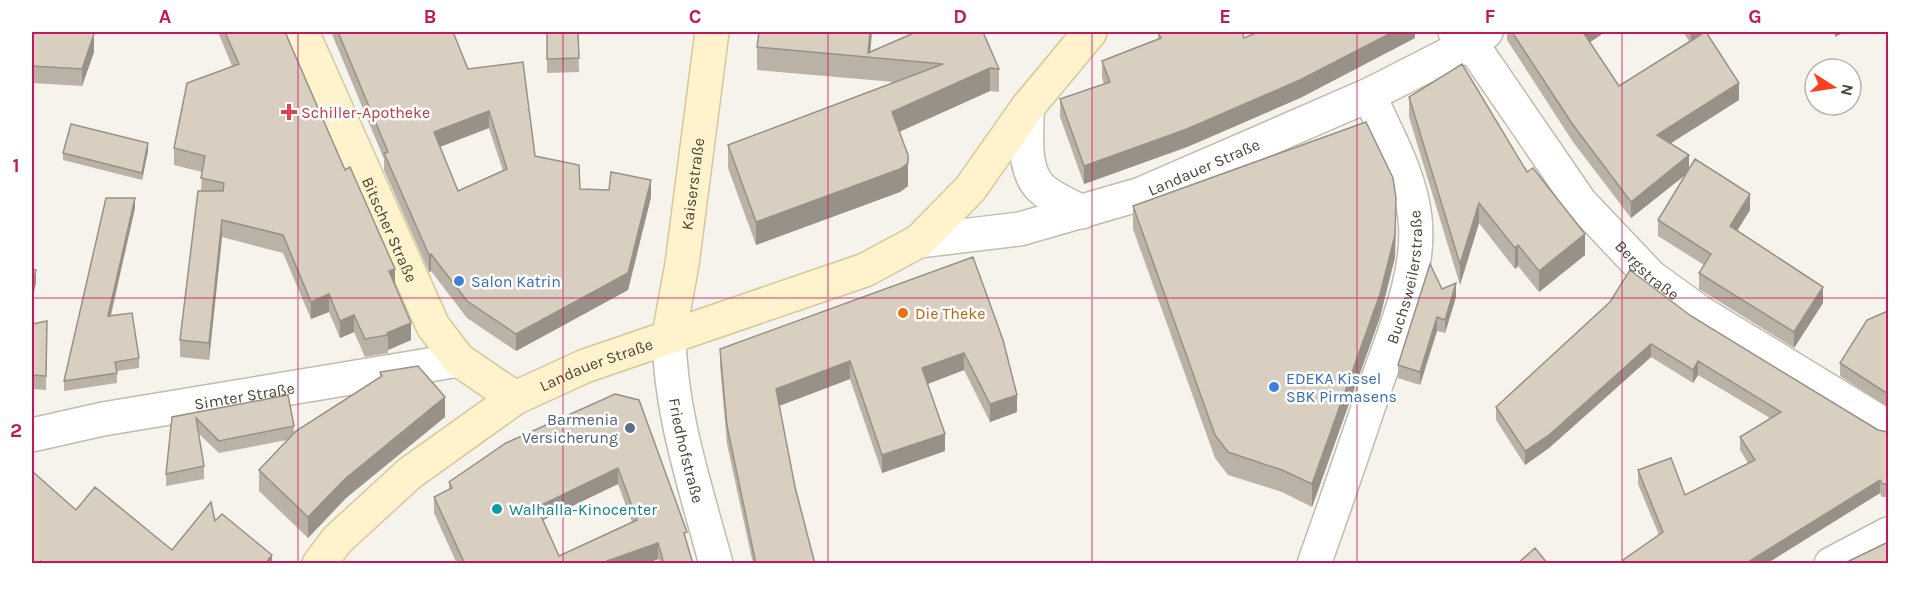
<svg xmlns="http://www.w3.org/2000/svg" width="1920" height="595" font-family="Karla,sans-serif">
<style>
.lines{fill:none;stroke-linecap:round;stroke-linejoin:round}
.minor-casing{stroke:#c2bbae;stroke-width:36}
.tertiary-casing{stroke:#c2bbae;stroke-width:36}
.secondary-casing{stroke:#d6c79b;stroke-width:36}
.minor{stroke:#fff;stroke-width:33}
.tertiary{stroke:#fff;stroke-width:33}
.secondary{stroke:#fff3cd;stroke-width:33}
.wall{fill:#bab2a6;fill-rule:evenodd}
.shaded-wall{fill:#979187}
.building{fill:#d8cfc1;stroke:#979187;stroke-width:1.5;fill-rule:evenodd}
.grid{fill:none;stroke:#c2185b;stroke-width:1.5;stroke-opacity:0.55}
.health-dot{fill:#e0444e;stroke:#fff;stroke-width:2}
.shop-dot{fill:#3f7fe0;stroke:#fff;stroke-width:2}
.food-dot{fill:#e8710a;stroke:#fff;stroke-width:2}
.service-dot{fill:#5c6f8a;stroke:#fff;stroke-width:2}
.culture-dot{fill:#0f9aa8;stroke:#fff;stroke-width:2}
.labels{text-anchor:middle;stroke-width:5;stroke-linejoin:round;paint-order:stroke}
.health-label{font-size:16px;fill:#be3a42;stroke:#fff;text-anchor:start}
.street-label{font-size:16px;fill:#4b4439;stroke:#fff}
.shop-label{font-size:16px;fill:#366cbe;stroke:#fff;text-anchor:start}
.food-label{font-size:16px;fill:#c56008;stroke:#fff;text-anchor:start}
.service-label{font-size:16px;fill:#4e5e75;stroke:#fff;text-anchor:end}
.culture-label{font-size:16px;fill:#0d838f;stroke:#fff;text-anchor:start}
.neatline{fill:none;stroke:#c2185b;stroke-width:2}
.grid-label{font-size:20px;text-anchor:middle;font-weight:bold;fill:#c2185b}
</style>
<rect width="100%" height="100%" fill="#f6f3ec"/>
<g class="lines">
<defs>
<g id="minor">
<path id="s1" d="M1455 32 1471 43 1580 202 1651 277 1701 313 1888 427"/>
<path d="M1027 108C1028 133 1021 170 1042 189 1053 199 1069 205 1082 212"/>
<path id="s2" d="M919 241 1020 229 1141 194 1369 95 1471 43 1486 32"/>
<path id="s3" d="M32 435 103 419 459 360"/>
<path id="s4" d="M1314 564C1336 503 1356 443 1377 382 1394 332 1421 273 1415 218 1410 174 1387 135 1369 95"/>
</g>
<g id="tertiary">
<path id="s5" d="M669 335C670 414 696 488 716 564"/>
<path d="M1831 564 1888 534"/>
</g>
<g id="secondary">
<path id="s6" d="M302 32 433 326 459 360 515 398"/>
<path id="s7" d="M669 335 682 264 712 32"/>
<path id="s8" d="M319 564 337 540 410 473 515 398 585 366 865 270 919 241 970 189 1027 108 1090 32"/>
</g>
</defs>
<use href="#minor" class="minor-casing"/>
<use href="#tertiary" class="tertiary-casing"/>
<use href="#secondary" class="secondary-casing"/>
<use href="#minor" class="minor"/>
<use href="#tertiary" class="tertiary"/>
<use href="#secondary" class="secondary"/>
</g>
<path class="wall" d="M32 32 94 52 82 86 32 83Z
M218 32H285L395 285 411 340 388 350V353L365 357 354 332 340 338 329 312 311 319 283 253 222 237 209 360 180 357V340L201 191 202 172 174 165V148L232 66Z
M331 32H453L468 69 535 156 580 189 651 197 628 290 516 351 467 318 431 271 429 272 384 170V159ZM489 128 503 171 458 191 440 147Z
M547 32H578L579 72 547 73Z
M1158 32 1244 38 1258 32H1415V38L1300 98 1187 147 1084 184 1060 117V99L1104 84 1102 79V61L1158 39Z
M1507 32H1605L1590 42 1619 86 1689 41 1683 32H1712L1708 34 1739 100 1670 143 1689 168 1750 210 1737 231 1823 303 1794 348 1699 289V273L1704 265 1658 236V220L1685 175 1631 218 1573 142 1507 40Z
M757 47 870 52 999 69V92L990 91 899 132 908 155V186L900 192 756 245 728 168V145L894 82 757 70Z
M1409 97 1527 172 1585 255 1539 292 1518 266 1515 269 1479 223 1460 285 1409 117Z
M148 151 142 180 63 160V153Z
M1133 206 1396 220 1395 257 1380 317 1312 507 1282 492 1228 475 1215 458 1133 229Z
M135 208 111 316 139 358V368L117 371V383L64 391V381Z
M1442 289 1456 297 1445 333 1437 331 1420 385 1398 378V365Z
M1888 311V407L1840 376V363Z
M1691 316 1878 430 1888 432V497H1882L1880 493 1766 564H1623V560L1659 535 1638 484V470L1685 495 1748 463 1740 450V437L1770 418 1698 375 1693 383 1651 357 1549 448 1525 465 1496 420V407Z
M47 321 46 390 32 389V324Z
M1003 340 1017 412 990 422 964 370 928 384 945 451 882 473 850 379 779 406 795 487 815 564H753L727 444 720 366V349Z
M380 372 445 417 346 498 308 538 259 491V470L287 440 219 453 198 433 204 466V479L166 486V474L172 417 294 426V433L380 377Z
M615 394 687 544 693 564H660L658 559 646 564H457L434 513V497L449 490V482ZM618 484 632 522 559 556 543 520Z"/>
<path class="shaded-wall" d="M870 32H872L870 57H868Z
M1393 32H1415V38L1300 98 1187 147 1084 184V166Z
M1583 32H1605L1583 47Z
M1691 32H1712L1691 45Z
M1835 32H1845L1835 37Z
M94 34V52L82 86V69Z
M990 68V91L892 135V112Z
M1739 83V100L1657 152V135Z
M489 111V128L434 149V132Z
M148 143V151L142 180V173Z
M1689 155V172L1631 218V202Z
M908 163V186L900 192 756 245V222Z
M651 180V197L628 290 516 351V334Z
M1750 194V210L1730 242V226Z
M135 198V208L108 325V316Z
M1396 198 1395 257 1380 317 1312 507V484Z
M1479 203V223L1460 285V264Z
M222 220V237L209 360V343Z
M1585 234V255L1539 292V271Z
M1518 245V266L1515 269V248Z
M431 254V271L429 272V255Z
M395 269V286L389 271Z
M36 270V283L32 301V287Z
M1456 283V297L1445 333V320Z
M1823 287V303L1794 348V332Z
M329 294V312L311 319V302Z
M354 315V332L340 338V321Z
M1437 317V331L1420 385V372Z
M411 323V340L388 350V335L387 333Z
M1651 344V357L1549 448 1525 465V451Z
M964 353V370L922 386V368Z
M850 361V379L776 407V389Z
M1698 361V375L1693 383V370Z
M1017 395V412L990 422V404Z
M445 397V417L346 498 308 538V517L346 478Z
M945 434V451L882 473V455Z
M618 468V484L537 523V507Z
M1880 480V493L1766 564H1745Z
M658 543V559L646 564H607V561Z
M272 555V564H265Z"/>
<path class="building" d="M32 32H93L94 34 82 69 32 66Z
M225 32H285L345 170 350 167 395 269 389 271 411 323 387 333 388 335 365 339 354 315 340 321 329 294 311 302 283 235 222 220 209 343 180 340 198 191H223L224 183 201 178 205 156 174 148 187 83 239 64Z
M338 32H453L468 69 523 62 535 156 579 165 580 189 609 190 611 172 651 180 628 273 516 334 467 301 431 254 429 255 384 153 388 152ZM489 111 507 169 458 191 434 132Z
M547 32H578L579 58 547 59Z
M759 32H870L868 53 916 32H983L999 69 990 68 892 112 908 155V163L900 169 756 222 728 145 943 64 757 47Z
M1158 32H1242L1244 38 1258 32H1393L1300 80 1187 129 1084 166 1060 99 1110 82 1102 61 1161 38Z
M1512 32H1583L1619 86 1705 32H1706L1739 83 1657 135 1689 155 1631 202 1573 125Z
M1462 64 1527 172 1533 168 1585 234 1539 271 1518 245 1515 248 1479 203 1460 264 1409 97Z
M1366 122 1393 178 1396 198 1395 235 1380 294 1312 484 1282 470 1228 452 1215 435 1133 206Z
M71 124 148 143 142 173 63 153Z
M1695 159 1750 194 1730 226 1823 287 1794 332 1699 273 1711 254 1658 220Z
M106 198H135L108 316 132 313 139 358 115 362 117 373 64 381Z
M973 257 1003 340 1017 395 990 404 964 353 922 368 945 434 882 455 850 361 776 389 795 487 815 564H756L727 426 720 349Z
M1430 264 1442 289 1456 283 1445 320 1437 317 1420 372 1398 365Z
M32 269 36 270 32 287Z
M1630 270 1691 316 1878 430 1888 432V484H1882L1880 480 1745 564H1626L1623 560 1663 532 1638 470 1671 458 1685 495 1755 460 1740 437 1781 412 1698 361 1693 370 1651 344 1549 435 1525 451 1496 407 1610 302Z
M1888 311V394L1840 363 1867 320Z
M47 321 46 376 32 375V324Z
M418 366 445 397 346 478 308 517 259 470 296 431 382 376 380 372Z
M615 394 639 400 687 532 684 533 693 564H664L658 543 607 561 608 564H465L434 497 452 488 449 482 506 443ZM618 468 637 520 559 556 537 507Z
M288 395 294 426 219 441 196 418 204 466 166 474 172 417Z
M32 471 76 510 95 487 172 550 211 502 215 521 222 514 272 555 265 564H45L41 561 39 564H32Z
M1888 542V564H1843Z
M1535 548 1548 564H1517Z"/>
<path class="grid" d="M298 32V564M563 32V564M828 32V564M1092 32V564M1357 32V564M1622 32V564M32 298H1888"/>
<path class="health-dot" d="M286 103h6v6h6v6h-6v6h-6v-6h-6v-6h6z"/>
<g class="shop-dot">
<circle cx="459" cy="281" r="6"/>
<circle cx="1274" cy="387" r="6"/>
</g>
<circle class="food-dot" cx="903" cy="313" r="6"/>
<circle class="service-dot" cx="630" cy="428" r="6"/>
<circle class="culture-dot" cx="497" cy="509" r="6"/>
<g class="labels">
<g class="health-label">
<text x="301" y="118">Schiller-Apotheke</text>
</g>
<g class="street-label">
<text dy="6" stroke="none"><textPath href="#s2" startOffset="296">Landauer Straße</textPath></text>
<text dy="6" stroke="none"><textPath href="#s7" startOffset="153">Kaiserstraße</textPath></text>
<text dy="6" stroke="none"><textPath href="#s6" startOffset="216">Bitscher Straße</textPath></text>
<text dy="6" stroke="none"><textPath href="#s1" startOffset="308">Bergstraße</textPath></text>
<text dy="6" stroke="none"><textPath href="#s4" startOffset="302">Buchsweilerstraße</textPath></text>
<text dy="6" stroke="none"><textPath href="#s8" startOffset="346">Landauer Straße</textPath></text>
<text dy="6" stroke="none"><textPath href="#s3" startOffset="216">Simter Straße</textPath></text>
<text dy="6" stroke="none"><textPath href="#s5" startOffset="117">Friedhofstraße</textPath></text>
</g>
<g class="shop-label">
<text x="471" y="287">Salon Katrin</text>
<text x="1286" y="384">EDEKA Kissel<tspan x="1286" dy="18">SBK Pirmasens</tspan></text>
</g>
<g class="food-label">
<text x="915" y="319">Die Theke</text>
</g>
<g class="service-label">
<text x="618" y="425">Barmenia<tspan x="618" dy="18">Versicherung</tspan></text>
</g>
<g class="culture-label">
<text x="509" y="515">Walhalla-Kinocenter</text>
</g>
</g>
<rect width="1920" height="595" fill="none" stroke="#ffffff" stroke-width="66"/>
<g transform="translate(1833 87) rotate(102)"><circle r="28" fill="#ffffff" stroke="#b7b4b0" stroke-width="1.5"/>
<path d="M0-4.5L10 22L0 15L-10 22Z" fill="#fc3f1d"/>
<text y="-9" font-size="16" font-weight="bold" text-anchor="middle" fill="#4b4439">N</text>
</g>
<rect x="33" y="33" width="1854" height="529" class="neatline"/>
<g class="grid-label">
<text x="165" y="23">A</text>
<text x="430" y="23">B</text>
<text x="695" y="23">C</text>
<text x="960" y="23">D</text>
<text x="1225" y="23">E</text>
<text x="1490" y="23">F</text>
<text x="1755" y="23">G</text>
<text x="16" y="172">1</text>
<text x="16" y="437">2</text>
</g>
</svg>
